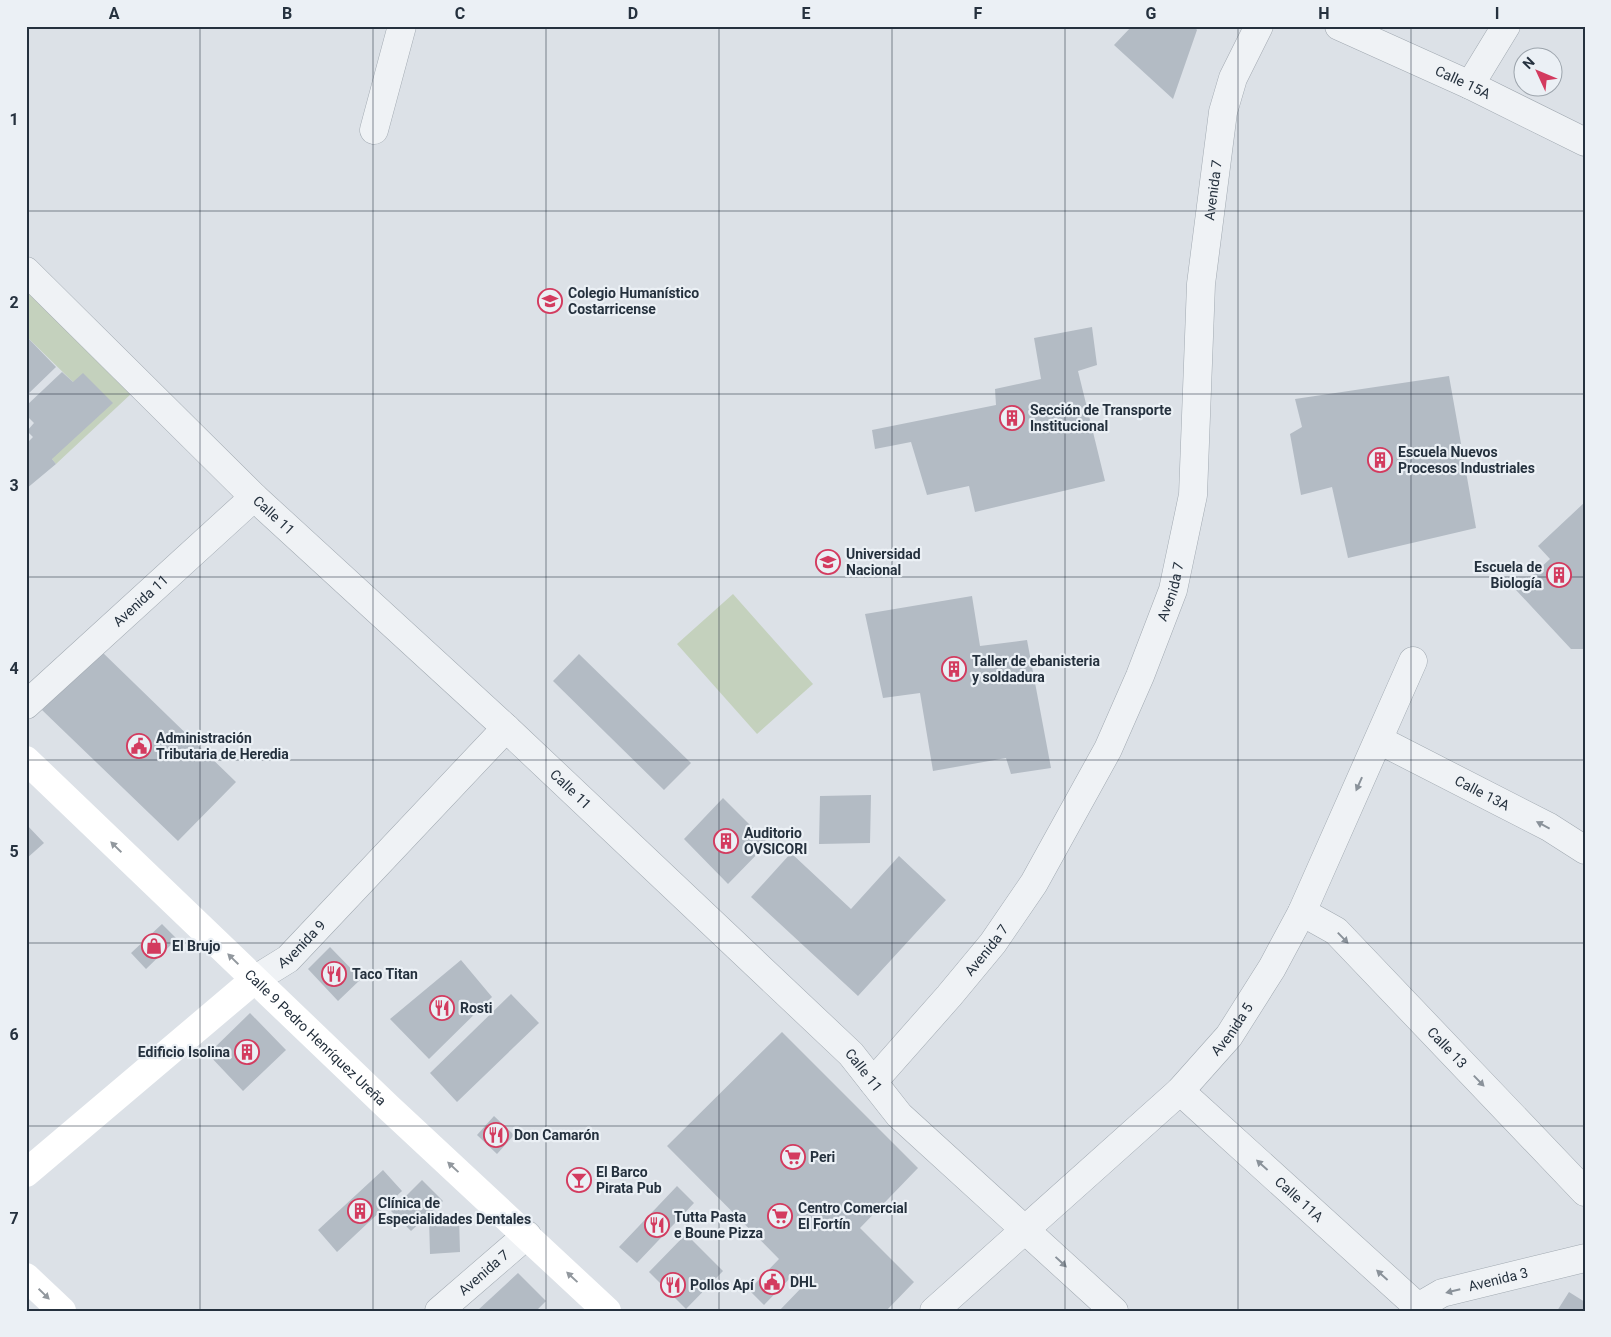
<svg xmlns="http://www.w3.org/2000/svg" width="1611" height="1337" font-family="Roboto,sans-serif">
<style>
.green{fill:#c4d1bd}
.building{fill:#b3bbc4}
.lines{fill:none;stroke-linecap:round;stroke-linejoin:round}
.street-casing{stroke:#a1a9b1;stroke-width:29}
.street{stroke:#eff2f5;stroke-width:28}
.secondary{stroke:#fff;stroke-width:28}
.oneway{fill:#8a929a}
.oneway2{fill:#92989e}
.grid{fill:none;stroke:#25313e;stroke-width:1;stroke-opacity:0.55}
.labels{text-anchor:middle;stroke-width:4.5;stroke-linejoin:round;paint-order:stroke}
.street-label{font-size:14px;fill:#25313e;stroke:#ebf0f5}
.poi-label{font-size:14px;font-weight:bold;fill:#25313e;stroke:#ebf0f5;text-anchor:start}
.neatline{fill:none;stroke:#25313e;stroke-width:2}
.grid-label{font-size:16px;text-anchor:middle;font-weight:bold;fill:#25313e}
</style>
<rect width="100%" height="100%" fill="#dce1e7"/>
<path class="green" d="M26 282 132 393 56 464 52 459 73 382 26 336Z
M733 594 813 684 757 734 677 644Z"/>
<path class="building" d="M1132 26H1194L1197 30 1173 99 1114 45Z
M1092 327 1097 365 1078 371 1105 481 975 512 969 486 927 495 911 442 875 449 872 430 996 405 995 389 1041 379 1034 338Z
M26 336 56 367 26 396Z
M62 372 73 382 83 373 113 403 52 459 56 464 26 489V444L33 437 27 431 34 423 26 415V406Z
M1449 376 1476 528 1348 558 1332 487 1301 495 1290 434 1302 427 1295 399Z
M1585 502V649H1571L1516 590 1550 559 1538 546Z
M972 596 980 646 1027 640 1051 768 1011 774 1006 758 933 771 920 693 883 698 865 614Z
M100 650 236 782 178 841 42 710Z
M579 654 691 763 664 790 553 681Z
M871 795 870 843 819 844 820 796Z
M723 798 768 843 728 884 684 839Z
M26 824 44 843 26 859Z
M791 853 851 909 899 856 946 900 858 996 751 897Z
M162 924 177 939 146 969 131 953Z
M330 947 361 979 338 1001 308 969Z
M461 960 492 997 429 1059 390 1019Z
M511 994 539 1023 457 1102 430 1073Z
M250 1013 286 1050 243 1091 208 1054Z
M782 1032 918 1168 860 1228 914 1282 886 1311H779L804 1285 794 1274 764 1305 749 1290 779 1259 667 1146Z
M494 1116 514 1135 497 1154 477 1135Z
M383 1170 402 1191 337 1252 318 1230Z
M422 1180 443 1201 411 1231 391 1211Z
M677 1186 694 1203 637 1263 619 1247Z
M459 1216 460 1252 430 1254 429 1218Z
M686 1234 723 1271 686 1309 649 1272Z
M518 1273 546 1301 536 1311H477Z
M1569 1292 1585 1302V1311H1557Z"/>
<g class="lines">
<defs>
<g id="street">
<path id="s1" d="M1339 26 1470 85 1585 142"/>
<path d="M1470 85 1506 26"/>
<path d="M374 130 402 26"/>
<path id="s2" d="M26 271 254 497 506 728 851 1054 899 1115 1114 1311"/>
<path id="s3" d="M26 705 254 497"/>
<path id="s4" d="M1379 740 1549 827 1585 850"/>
<path id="s5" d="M1302 912 1336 931 1585 1192"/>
<path id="s6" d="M254 980 288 959 506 728"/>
<path id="s7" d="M873 1082 949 996 993 943 1034 883 1108 749 1140 676 1173 590 1193 495 1201 284 1223 112 1233 78 1259 26"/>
<path id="s8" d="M1180 1091 1418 1307"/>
<path id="s9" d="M439 1311 527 1235"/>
<path id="s10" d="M934 1311 1180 1091 1229 1036 1272 968 1302 912 1413 661"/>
<path id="s11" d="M1416 1311 1418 1307 1442 1293 1585 1258"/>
</g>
</defs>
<use href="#street" class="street-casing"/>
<use href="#street" class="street"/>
<g class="secondary">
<path id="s12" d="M26 760 388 1107 607 1311"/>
<path d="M26 1173 254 980"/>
<path d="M26 1277 62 1311"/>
</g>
</g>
<defs><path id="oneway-solid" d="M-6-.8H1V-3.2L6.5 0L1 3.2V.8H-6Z" transform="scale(1.25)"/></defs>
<g class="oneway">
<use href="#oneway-solid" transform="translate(1359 784) rotate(114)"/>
<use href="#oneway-solid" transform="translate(1543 825) rotate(-152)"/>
<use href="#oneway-solid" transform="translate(1343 938) rotate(46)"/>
<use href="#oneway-solid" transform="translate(1479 1081) rotate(46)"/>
<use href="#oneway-solid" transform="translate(1262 1165) rotate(-138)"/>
<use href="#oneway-solid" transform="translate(1061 1262) rotate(43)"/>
<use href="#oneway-solid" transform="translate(1382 1275) rotate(-138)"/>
<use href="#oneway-solid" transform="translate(1453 1291) rotate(166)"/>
</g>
<g class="oneway2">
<use href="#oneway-solid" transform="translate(116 847) rotate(-136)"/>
<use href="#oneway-solid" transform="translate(233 959) rotate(-136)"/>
<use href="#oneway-solid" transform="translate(453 1167) rotate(-137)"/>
<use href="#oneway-solid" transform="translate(572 1277) rotate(-137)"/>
<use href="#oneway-solid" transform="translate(44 1294) rotate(44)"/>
</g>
<path class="grid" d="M200 26V1311M373 26V1311M546 26V1311M719 26V1311M892 26V1311M1065 26V1311M1238 26V1311M1411 26V1311M26 211H1585M26 394H1585M26 577H1585M26 760H1585M26 943H1585M26 1126H1585"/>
<defs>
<symbol id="school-ring" viewBox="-11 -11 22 22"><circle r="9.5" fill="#ebf0f5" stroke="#d33b5f" stroke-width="1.5"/><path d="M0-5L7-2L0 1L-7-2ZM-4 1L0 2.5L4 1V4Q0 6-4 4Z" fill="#d33b5f"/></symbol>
<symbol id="building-ring" viewBox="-11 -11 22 22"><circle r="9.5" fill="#ebf0f5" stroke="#d33b5f" stroke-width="1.5"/><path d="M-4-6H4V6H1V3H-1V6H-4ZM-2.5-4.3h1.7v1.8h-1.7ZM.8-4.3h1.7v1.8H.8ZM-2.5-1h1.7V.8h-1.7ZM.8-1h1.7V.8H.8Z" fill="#d33b5f"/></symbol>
<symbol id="university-ring" viewBox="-11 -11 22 22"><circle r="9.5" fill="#ebf0f5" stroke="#d33b5f" stroke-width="1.5"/><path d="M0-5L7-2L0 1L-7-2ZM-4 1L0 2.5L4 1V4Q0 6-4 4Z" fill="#d33b5f"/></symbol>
<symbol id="civic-ring" viewBox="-11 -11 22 22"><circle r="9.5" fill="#ebf0f5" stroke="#d33b5f" stroke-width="1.5"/><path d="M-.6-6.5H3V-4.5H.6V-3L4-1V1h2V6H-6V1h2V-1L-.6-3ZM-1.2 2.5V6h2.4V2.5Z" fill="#d33b5f"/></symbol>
<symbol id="shop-ring" viewBox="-11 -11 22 22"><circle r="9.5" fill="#ebf0f5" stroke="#d33b5f" stroke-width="1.5"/><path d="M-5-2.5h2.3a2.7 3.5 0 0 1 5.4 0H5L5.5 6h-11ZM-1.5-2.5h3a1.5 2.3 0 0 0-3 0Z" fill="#d33b5f"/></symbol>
<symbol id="restaurant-ring" viewBox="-11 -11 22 22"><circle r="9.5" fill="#ebf0f5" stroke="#d33b5f" stroke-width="1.5"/><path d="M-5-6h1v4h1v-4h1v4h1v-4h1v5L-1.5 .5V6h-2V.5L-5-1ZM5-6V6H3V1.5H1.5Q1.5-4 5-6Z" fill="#d33b5f"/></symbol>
<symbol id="supermarket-ring" viewBox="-11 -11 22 22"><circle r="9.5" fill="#ebf0f5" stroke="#d33b5f" stroke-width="1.5"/><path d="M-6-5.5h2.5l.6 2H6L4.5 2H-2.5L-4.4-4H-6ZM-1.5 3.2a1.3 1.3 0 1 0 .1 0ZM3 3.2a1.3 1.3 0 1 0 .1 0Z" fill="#d33b5f"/></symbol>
<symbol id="bar-ring" viewBox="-11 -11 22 22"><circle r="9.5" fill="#ebf0f5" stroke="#d33b5f" stroke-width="1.5"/><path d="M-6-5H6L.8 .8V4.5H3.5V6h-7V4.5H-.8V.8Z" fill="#d33b5f"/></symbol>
</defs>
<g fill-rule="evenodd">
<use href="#school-ring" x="536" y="287" width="28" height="28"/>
<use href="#building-ring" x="998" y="404" width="28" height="28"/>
<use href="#building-ring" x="1366" y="446" width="28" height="28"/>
<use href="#university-ring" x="814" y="548" width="28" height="28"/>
<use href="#building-ring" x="1545" y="561" width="28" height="28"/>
<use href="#building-ring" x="940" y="655" width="28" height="28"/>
<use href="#civic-ring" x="125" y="732" width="28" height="28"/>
<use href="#building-ring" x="712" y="827" width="28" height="28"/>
<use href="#shop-ring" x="140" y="932" width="28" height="28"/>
<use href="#restaurant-ring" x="320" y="960" width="28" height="28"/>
<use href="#restaurant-ring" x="428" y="994" width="28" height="28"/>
<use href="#building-ring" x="233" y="1038" width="28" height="28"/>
<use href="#restaurant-ring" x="482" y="1121" width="28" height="28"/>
<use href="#supermarket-ring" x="779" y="1143" width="28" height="28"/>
<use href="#bar-ring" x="565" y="1166" width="28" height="28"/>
<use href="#building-ring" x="346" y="1197" width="28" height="28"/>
<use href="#supermarket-ring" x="766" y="1202" width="28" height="28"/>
<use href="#restaurant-ring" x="643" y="1211" width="28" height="28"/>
<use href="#civic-ring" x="758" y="1268" width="28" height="28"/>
<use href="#restaurant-ring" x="659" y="1271" width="28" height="28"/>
</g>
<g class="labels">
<g class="street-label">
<text dy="5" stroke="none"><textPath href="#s1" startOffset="136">Calle 15A</textPath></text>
<text dy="5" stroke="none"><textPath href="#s7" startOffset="984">Avenida 7</textPath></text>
<text dy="5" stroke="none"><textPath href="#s2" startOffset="348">Calle 11</textPath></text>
<text dy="5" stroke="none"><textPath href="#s7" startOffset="579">Avenida 7</textPath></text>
<text dy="5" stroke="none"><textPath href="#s3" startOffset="155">Avenida 11</textPath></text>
<text dy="5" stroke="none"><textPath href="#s2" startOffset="752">Calle 11</textPath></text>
<text dy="5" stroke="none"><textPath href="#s4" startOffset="116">Calle 13A</textPath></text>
<text dy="5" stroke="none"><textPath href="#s6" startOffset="60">Avenida 9</textPath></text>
<text dy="5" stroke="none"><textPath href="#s7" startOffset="174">Avenida 7</textPath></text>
<text dy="5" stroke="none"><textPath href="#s10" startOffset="411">Avenida 5</textPath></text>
<text dy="5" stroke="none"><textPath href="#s12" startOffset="401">Calle 9 Pedro Henríquez Ureña</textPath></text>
<text dy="5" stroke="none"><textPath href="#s5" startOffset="200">Calle 13</textPath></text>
<text dy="5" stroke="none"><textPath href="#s2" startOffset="1158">Calle 11</textPath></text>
<text dy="5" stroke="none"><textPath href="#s8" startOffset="161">Calle 11A</textPath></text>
<text dy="5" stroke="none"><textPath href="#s9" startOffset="59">Avenida 7</textPath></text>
<text dy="5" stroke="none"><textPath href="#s11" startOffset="90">Avenida 3</textPath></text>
</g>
<g class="poi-label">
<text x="568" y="298">Colegio Humanístico<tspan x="568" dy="16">Costarricense</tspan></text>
<text x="1030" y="415">Sección de Transporte<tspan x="1030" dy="16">Institucional</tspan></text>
<text x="1398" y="457">Escuela Nuevos<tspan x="1398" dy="16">Procesos Industriales</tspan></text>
<text x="846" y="559">Universidad<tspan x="846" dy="16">Nacional</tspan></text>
<text x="1542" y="572" text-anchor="end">Escuela de<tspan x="1542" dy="16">Biología</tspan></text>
<text x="972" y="666">Taller de ebanisteria<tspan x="972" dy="16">y soldadura</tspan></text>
<text x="156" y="743">Administración<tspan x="156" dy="16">Tributaria de Heredia</tspan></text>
<text x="744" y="838">Auditorio<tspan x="744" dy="16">OVSICORI</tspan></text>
<text x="172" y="951">El Brujo</text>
<text x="352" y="979">Taco Titan</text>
<text x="460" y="1013">Rosti</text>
<text x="230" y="1057" text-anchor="end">Edificio Isolina</text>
<text x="514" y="1140">Don Camarón</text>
<text x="810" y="1162">Peri</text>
<text x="596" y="1177">El Barco<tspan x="596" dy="16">Pirata Pub</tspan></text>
<text x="378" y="1208">Clínica de<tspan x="378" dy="16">Especialidades Dentales</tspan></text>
<text x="798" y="1213">Centro Comercial<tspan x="798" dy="16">El Fortín</tspan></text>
<text x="674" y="1222">Tutta Pasta<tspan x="674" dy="16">e Boune Pizza</tspan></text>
<text x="790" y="1287">DHL</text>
<text x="690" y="1290">Pollos Apí</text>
</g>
</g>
<rect width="1611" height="1337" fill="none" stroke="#ebf0f5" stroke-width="55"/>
<g transform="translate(1538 72) rotate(314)"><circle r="24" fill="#ebf0f5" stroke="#9ca4ac"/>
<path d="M0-4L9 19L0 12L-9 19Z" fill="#d33b5f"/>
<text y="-8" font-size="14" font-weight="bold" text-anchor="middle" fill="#25313e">N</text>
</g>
<rect x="28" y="28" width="1556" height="1282" class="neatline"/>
<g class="grid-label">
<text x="114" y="19">A</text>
<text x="287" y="19">B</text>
<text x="460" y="19">C</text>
<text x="633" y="19">D</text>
<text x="806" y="19">E</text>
<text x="978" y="19">F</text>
<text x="1151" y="19">G</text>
<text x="1324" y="19">H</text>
<text x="1497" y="19">I</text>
<text x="14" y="125">1</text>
<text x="14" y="308">2</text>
<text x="14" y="491">3</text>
<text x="14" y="674">4</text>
<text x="14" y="857">5</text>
<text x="14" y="1040">6</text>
<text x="14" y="1224">7</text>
</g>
</svg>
